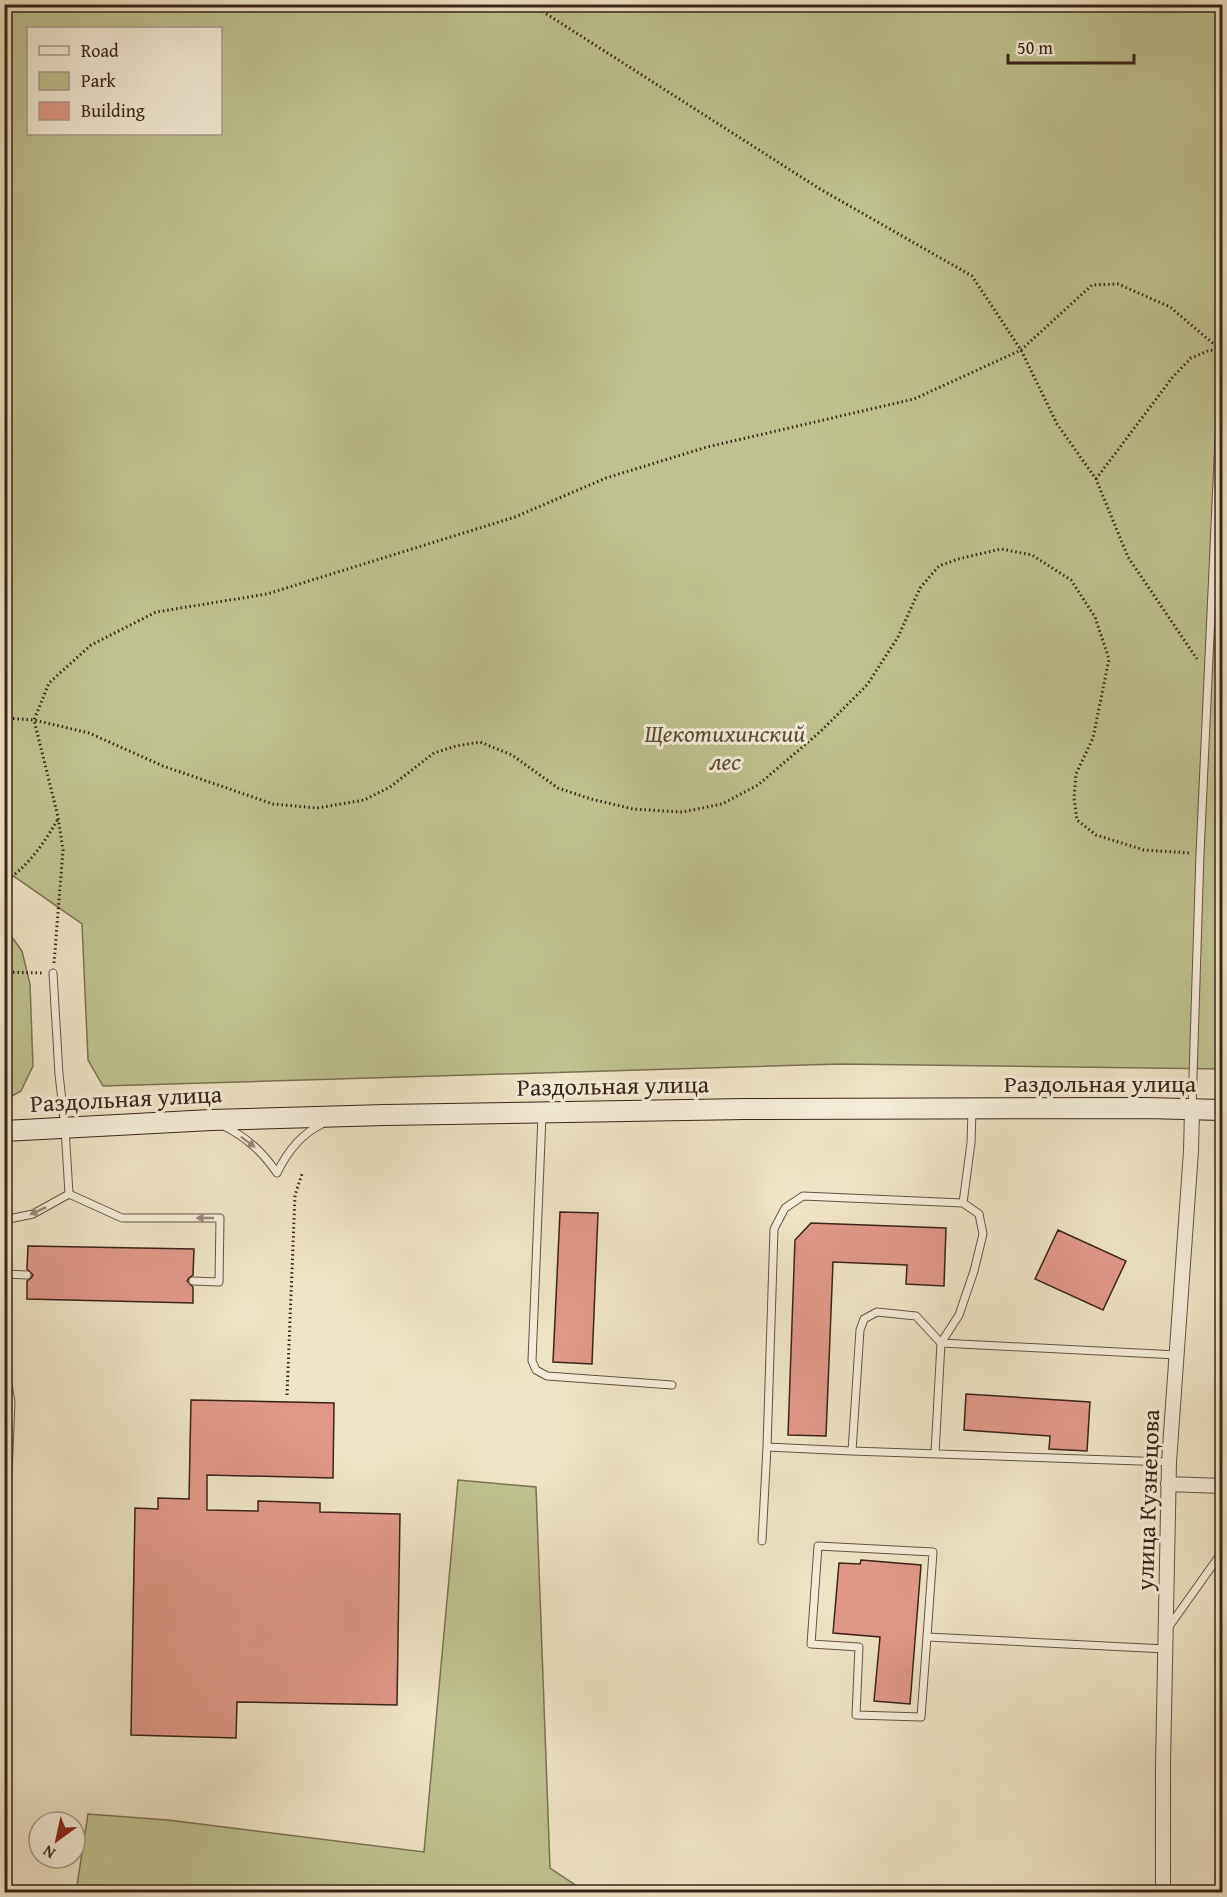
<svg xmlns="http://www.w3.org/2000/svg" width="1227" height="1897" font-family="'Gentium Book Plus',serif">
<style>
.green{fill:#bfc290;stroke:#7c7254;stroke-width:1.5;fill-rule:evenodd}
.building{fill:#e19889;stroke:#3a2318;stroke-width:1.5}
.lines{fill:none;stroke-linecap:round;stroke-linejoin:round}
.lane-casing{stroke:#675343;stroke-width:9}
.street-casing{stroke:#675343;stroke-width:16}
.secondary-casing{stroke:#3a2318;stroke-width:22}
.path{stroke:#3a2318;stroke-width:3;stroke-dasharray:1.5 3;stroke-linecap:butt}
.lane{stroke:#f5edd9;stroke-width:7}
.street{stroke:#f5edd9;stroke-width:14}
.secondary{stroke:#f5edd9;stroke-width:20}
.oneway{fill:#988878}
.labels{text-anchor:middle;stroke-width:6;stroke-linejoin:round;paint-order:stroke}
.park-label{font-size:24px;font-style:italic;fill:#5b4b36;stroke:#f5edd9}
.street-label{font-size:24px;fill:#3a2318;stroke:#f5edd9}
</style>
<rect width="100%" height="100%" fill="#efe4c5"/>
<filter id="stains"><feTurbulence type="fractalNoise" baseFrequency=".00333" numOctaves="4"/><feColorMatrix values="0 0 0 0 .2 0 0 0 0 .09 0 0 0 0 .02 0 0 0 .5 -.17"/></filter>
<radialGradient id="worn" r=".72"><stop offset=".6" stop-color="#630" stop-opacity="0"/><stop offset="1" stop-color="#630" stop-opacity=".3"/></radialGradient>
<path class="green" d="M5 5H1222V1069L840 1064 103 1086 88 1060 82 924 5 870ZM28 28H220V134H28Z
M4 926 22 951 30 984 33 1066 21 1091 5 1100Z
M458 1480 536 1487 550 1868 586 1892H76L88 1814 168 1820 424 1852Z"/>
<path class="building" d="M560 1212 598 1213 592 1364 553 1362Z
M811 1223 946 1228 944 1286 906 1284 907 1265 833 1262 826 1436 788 1435 795 1240Z
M1058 1230 1126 1261 1103 1310 1035 1279Z
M28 1246 194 1249 193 1275 189 1278 187 1281 193 1287V1303L27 1299V1281L31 1278 33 1275 27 1269Z
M966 1394 1090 1402 1087 1451 1049 1449 1050 1436 964 1430Z
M191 1400 334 1403 333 1478 207 1475V1510L258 1511V1501L320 1503V1512L400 1514 397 1705 237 1702 236 1738 131 1735 135 1508 158 1509V1498L189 1499Z
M861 1560 921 1565 910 1704 874 1701 880 1637 833 1633 839 1563 860 1564Z"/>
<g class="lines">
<defs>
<path id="lane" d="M53 973 59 1074 65 1128 69 1194
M1192 1108 1200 854 1222 373
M542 1115 532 1361 536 1370 547 1376 672 1385
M222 1125C246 1137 262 1151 277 1173 287 1152 301 1134 322 1124
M69 1194 122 1218H220L219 1282 193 1281
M963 1203 971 1143 972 1110
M4 1220 33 1214 69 1194
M4 1274 27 1275
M4 1372 7 1379 11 1402 4 1569
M852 1451 1169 1462
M935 1453 941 1343 916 1316 877 1312 864 1319 860 1330 852 1451 767 1447 774 1229 785 1208 803 1196 963 1203 979 1214 983 1234 974 1271 959 1315 941 1343 1177 1355
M762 1541 767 1447
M1168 1628 1222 1552
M927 1637 921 1717 856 1715 859 1647 811 1644 818 1546 933 1552 927 1637 1166 1649"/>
<path id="street" d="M1168 1484 1222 1486
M1163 1892V1764L1169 1462 1191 1151 1192 1110"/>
<path id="secondary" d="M4 1131 211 1120 385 1115 745 1109 1146 1108 1222 1110"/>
</defs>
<use href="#lane" class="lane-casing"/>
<use href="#street" class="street-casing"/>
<use href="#secondary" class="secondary-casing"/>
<path class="path" d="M531 4 820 189 972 276 1021 350 1057 424 1096 479 1128 557 1197 659
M1096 479 1172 378 1191 358 1210 350 1222 352
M4 718 34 720 89 733 163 766 273 804 317 808 364 800 390 787 434 753 456 746 480 742 512 755 558 788 591 799 633 809 682 812 722 804 758 785 821 731 867 685 898 637 920 588 939 566 958 559 1001 549 1032 555 1071 580 1095 617 1109 659 1093 738 1076 774 1074 798 1077 820 1096 835 1144 850 1190 853
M4 882C28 867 44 843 58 819
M54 963 63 850 58 817 34 720 49 683 91 645 156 612 267 594 515 517 606 478 707 447 914 399 1021 350 1092 285 1118 284 1170 307 1222 351
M4 972 42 973
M287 1395 295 1195 302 1174"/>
<use href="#lane" class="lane"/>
<use href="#street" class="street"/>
<use href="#secondary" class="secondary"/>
</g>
<defs><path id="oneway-solid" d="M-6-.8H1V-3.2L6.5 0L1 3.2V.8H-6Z" transform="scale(1.5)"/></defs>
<g class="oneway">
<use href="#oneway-solid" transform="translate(248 1142) rotate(37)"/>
<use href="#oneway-solid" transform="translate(38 1211) rotate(155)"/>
<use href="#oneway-solid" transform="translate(205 1218) rotate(-180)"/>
</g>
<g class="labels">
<g class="park-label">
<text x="725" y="742">Щекотихинский<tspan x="725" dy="28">лес</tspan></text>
</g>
<g class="street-label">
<text x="1100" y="1092">Раздольная улица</text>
<text transform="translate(613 1086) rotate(-1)" y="8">Раздольная улица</text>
<text transform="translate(126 1099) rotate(-3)" y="8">Раздольная улица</text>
<text transform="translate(1148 1500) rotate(-88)" y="8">улица Кузнецова</text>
</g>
</g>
<rect width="1227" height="1897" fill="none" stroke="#efe4c5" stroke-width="24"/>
<rect x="6" y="6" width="1215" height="1885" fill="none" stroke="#3a2318" stroke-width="3"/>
<rect x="12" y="12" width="1203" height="1873" fill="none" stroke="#3a2318" stroke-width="1.5"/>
<rect x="27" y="27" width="195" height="108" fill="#f5edd9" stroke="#aa9c8c" stroke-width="1.5"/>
<rect x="39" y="46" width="30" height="9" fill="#f5edd9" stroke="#aa9c8c" stroke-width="1.5"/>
<text x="81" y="57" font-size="18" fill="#3a2318">Road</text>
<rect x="39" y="72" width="30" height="18" fill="#bfc290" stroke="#aa9c8c" stroke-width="1.5"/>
<text x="81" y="87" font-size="18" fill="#3a2318">Park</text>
<rect x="39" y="102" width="30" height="18" fill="#e19889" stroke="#aa9c8c" stroke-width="1.5"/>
<text x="81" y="117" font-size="18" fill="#3a2318">Building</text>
<g transform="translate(57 1840) rotate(213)"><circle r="28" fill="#f5edd9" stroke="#aa9c8c" stroke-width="1.5"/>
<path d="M0-4.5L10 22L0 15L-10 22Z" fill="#8f2418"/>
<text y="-9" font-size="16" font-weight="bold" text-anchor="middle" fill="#3a2318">N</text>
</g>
<path d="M1008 54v9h126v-9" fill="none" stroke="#3a2318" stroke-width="3"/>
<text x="1017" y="54" font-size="18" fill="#3a2318" stroke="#f5edd9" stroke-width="4.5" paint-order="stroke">50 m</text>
<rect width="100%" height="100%" filter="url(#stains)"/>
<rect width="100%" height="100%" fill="url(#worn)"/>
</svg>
